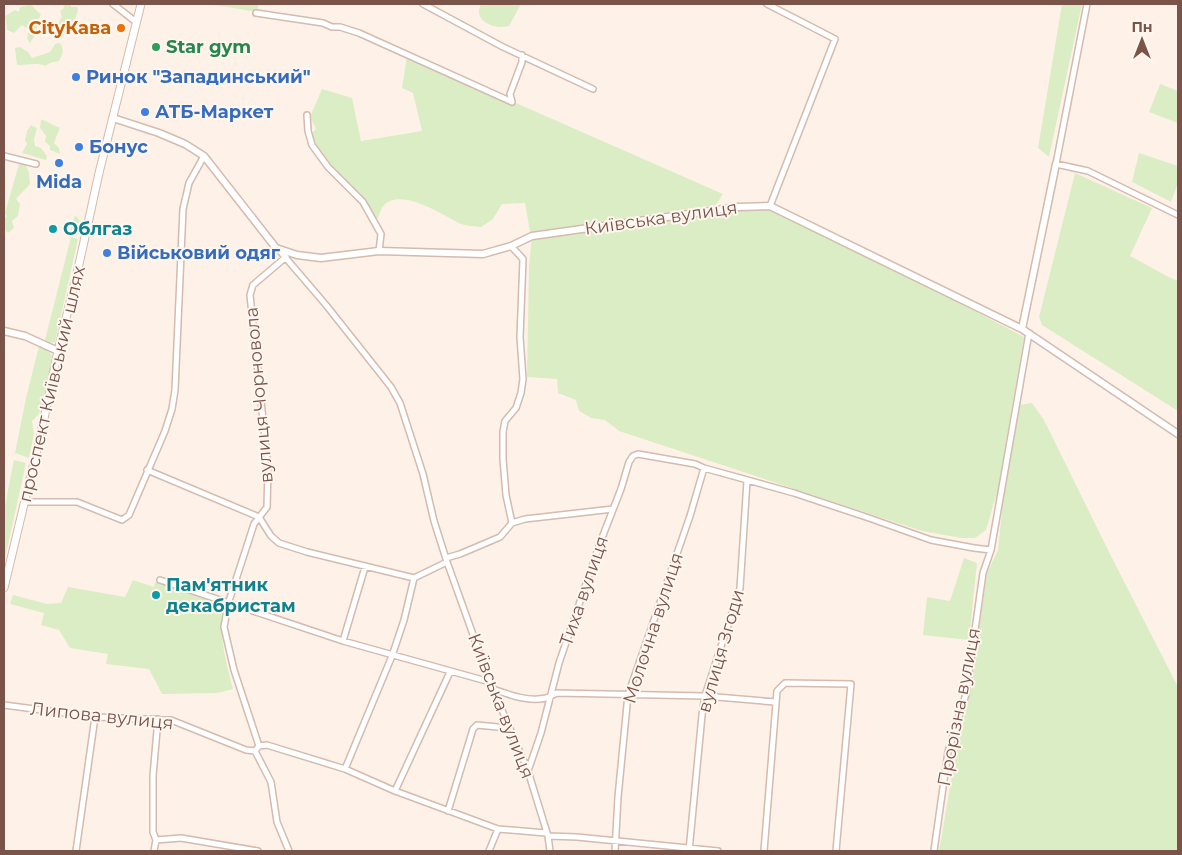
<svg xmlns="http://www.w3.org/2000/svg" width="1182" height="855" font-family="Montserrat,sans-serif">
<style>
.green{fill:#dbedc5}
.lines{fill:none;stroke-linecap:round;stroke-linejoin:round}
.minor-casing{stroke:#d4baaf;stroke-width:8}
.tertiary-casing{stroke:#d4baaf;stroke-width:9}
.secondary-casing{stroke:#d7b9ac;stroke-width:9}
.minor{stroke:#fff;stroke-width:5}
.tertiary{stroke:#fff;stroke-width:6}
.secondary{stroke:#fff;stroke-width:7}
.food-dot{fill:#e8710a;stroke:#fff7ef;stroke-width:2}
.leisure-dot{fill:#2e9e5b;stroke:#fff7ef;stroke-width:2}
.shop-dot{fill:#3f7fe0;stroke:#fff7ef;stroke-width:2}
.culture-dot{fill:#0f9aa8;stroke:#fff7ef;stroke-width:2}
.labels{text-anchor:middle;stroke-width:4;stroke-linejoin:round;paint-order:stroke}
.food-label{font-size:18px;font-weight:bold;fill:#c56008;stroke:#fff7ef;text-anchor:end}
.leisure-label{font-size:18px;font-weight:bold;fill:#27864d;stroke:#fff7ef;text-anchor:start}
.shop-label{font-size:18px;font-weight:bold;fill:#366cbe;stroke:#fff7ef;text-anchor:start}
.street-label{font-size:18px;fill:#7a5349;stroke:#fff7ef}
.culture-label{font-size:18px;font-weight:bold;fill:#0d838f;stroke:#fff7ef;text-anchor:start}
</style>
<rect width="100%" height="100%" fill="#fef2e8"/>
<path class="green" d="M30 4C35 7 36 12 41 14L37 23V32L30 43 27 39 28 33 31 31 22 25 14 33 7 30 5 16 15 10 19 12 20 7Z
M63 4H71V7H77L78 10 73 27 67 31 60 40 56 27 62 17 60 11 64 8Z
M186 4H259L257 12C242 10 227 6 210 5 202 4 196 5 186 4Z
M481 4H521L509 26C496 30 472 22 481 4Z
M1062 4H1082L1049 157 1038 148Z
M60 43C65 50 62 55 59 61L50 63 45 66C37 62 27 65 17 65L15 48 20 47 28 52 32 58 50 52 55 44Z
M407 55 723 194 716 205 530 232 525 203 502 204 493 219 481 227C475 226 467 226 461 224 444 216 402 187 384 205 381 208 379 216 377 220 373 213 370 206 365 200 347 179 318 160 312 133L316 129 310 117 322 89 352 98 361 141 422 131 413 93 402 88Z
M1160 84 1178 91V123L1149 112Z
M41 120C48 120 53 127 60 127L54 143 59 148 60 154 50 150V146L45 142 46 136 40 128Z
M31 125 37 128 34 139 35 146 41 148 47 156 46 160 22 153 27 144 25 140 27 131Z
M1139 153 1178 166V183L1171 202 1132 182Z
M19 164H25L29 173 30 184 16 199 20 204 18 216 12 221 14 228 8 233 4 230V218L7 216 5 213Z
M1075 173 1152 208 1130 256C1146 264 1161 274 1178 281V411L1042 325 1039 317Z
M770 206 790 214 1024 337 998 489 986 530 975 538H961L922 531 619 431 605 420 591 418 579 411 576 400 558 393 557 379 527 377 529 267 532 236Z
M75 215 82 223 80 235 70 232Z
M71 237 78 239 55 342 50 343 45 340Z
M39 346 50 352 53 358 39 414 32 421 34 434 29 458 15 453 26 398Z
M1032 403 1044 420 1111 556 1178 687V851H939L956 752 970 692 987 573 998 550 1004 491 1019 405Z
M14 460 26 463 4 563V510Z
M964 558 977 563 969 640 923 635 927 597 950 601Z
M133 580 154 587 155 582 223 605C218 633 226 662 233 689L217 693 162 694 149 669 106 664 108 654 70 648 59 630 41 625 44 613 10 604 13 595 47 604 61 603 68 587 125 597Z"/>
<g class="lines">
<defs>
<path id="minor" d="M113 4 136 22
M423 4 503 47 593 89
M767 4 835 39 770 206
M1087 4 1056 164 1088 171 1178 215
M256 13 323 23 332 27H340L359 33 512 102 510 94 522 62V55
M307 115 308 131 312 145 328 167 363 202 381 234 379 251
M4 156 36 164
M511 246 523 259 520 337 523 379 521 393 516 408 505 421 503 432V459L506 495 512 523
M279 250 326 305 391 387 400 403 423 474 434 521 447 562 490 682 528 771 548 836 550 851
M286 257 253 285 250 295 268 468 267 507 254 524 228 604 224 627 234 670 259 746 255 751 271 782 277 822 289 851
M147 470 259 517 271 536 279 543 307 552 414 578 447 562
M25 502H77L122 520 129 515 165 431 172 409 175 390 183 209 189 183 204 156
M446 558 460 554 500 537 512 523 525 519 613 509
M160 580 343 641 490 682
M343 641 365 567
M493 689C510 695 528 702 546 698 551 697 553 694 557 693L705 696 775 702
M4 705 95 717 171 720 246 750 255 751
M259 746 267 745 345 769 395 791 498 829 546 833
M345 769 392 656 404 620 414 578
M528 771 541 733 559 663 600 543 621 489 629 462 633 456 638 454 695 464 704 468 794 493 869 518 931 540 974 548 991 550
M395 791 450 672
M448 811 473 729 477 725 508 728
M548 836 577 837 718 851
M156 840 181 838 258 851
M76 851 95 717
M154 851 156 840 153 832V776L158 719
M489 851 498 829
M615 851 618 797 628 695 690 516 704 468
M689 851 702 715 705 696 740 588 747 481
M764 851 777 691 785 683 851 684 836 851
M934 851 948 752 966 694 983 573 991 550 1029 333"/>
<path id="tertiary" d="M113 118 159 133 185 144 204 156 276 248 297 255 321 258 379 251 483 254 511 246 532 236 738 207 770 206 1022 329 1178 434
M1022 329 1056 164
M4 331 25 336 58 351"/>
<path id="secondary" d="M4 588 41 433 58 351 78 269 99 173 141 4"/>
</defs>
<use href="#minor" class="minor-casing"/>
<use href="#tertiary" class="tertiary-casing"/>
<use href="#secondary" class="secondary-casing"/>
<use href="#minor" class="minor"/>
<use href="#tertiary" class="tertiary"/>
<use href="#secondary" class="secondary"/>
</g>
<circle class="food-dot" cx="121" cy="28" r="5"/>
<circle class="leisure-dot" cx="156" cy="47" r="5"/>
<g class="shop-dot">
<circle cx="76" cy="77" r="5"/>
<circle cx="145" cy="112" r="5"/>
<circle cx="79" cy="147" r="5"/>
<circle cx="59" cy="163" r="5"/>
<circle cx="107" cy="253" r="5"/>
</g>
<g class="culture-dot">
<circle cx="53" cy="229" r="5"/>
<circle cx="156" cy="595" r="5"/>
</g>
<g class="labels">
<g class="food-label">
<text x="111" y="34">CityКава</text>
</g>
<g class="leisure-label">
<text x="166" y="53">Star gym</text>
</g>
<g class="shop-label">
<text x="86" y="83">Ринок "Западинський"</text>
<text x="155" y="118">АТБ-Маркет</text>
<text x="89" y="153">Бонус</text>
<text x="59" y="188" text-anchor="middle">Mida</text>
<text x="117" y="259">Військовий одяг</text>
</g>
<g class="street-label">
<text transform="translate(661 218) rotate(-8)" y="6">Київська вулиця</text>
<text transform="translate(52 384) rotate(-77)" y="6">проспект Київський шлях</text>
<text transform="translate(259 395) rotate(-95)" y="6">вулиця Чорновола</text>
<text transform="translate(584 591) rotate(-71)" y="6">Тиха вулиця</text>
<text transform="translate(653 628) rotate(-72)" y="6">Молочна вулиця</text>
<text transform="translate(721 651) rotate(-74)" y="6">вулиця Згоди</text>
<text transform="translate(501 706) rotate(69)" y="6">Київська вулиця</text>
<text transform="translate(959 707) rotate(-79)" y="6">Прорізна вулиця</text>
<text transform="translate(102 716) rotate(6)" y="6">Липова вулиця</text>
</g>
<g class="culture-label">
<text x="63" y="235">Облгаз</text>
<text x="166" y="591">Пам'ятник<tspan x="166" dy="21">декабристам</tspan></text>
</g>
</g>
<rect width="1182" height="855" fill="none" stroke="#7a5349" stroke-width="10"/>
<g transform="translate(1142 40)" stroke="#fff7ef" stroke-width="4" paint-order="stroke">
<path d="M0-4L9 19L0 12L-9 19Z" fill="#7a5349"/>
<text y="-8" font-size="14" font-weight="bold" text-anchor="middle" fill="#7a5349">Пн</text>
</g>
</svg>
